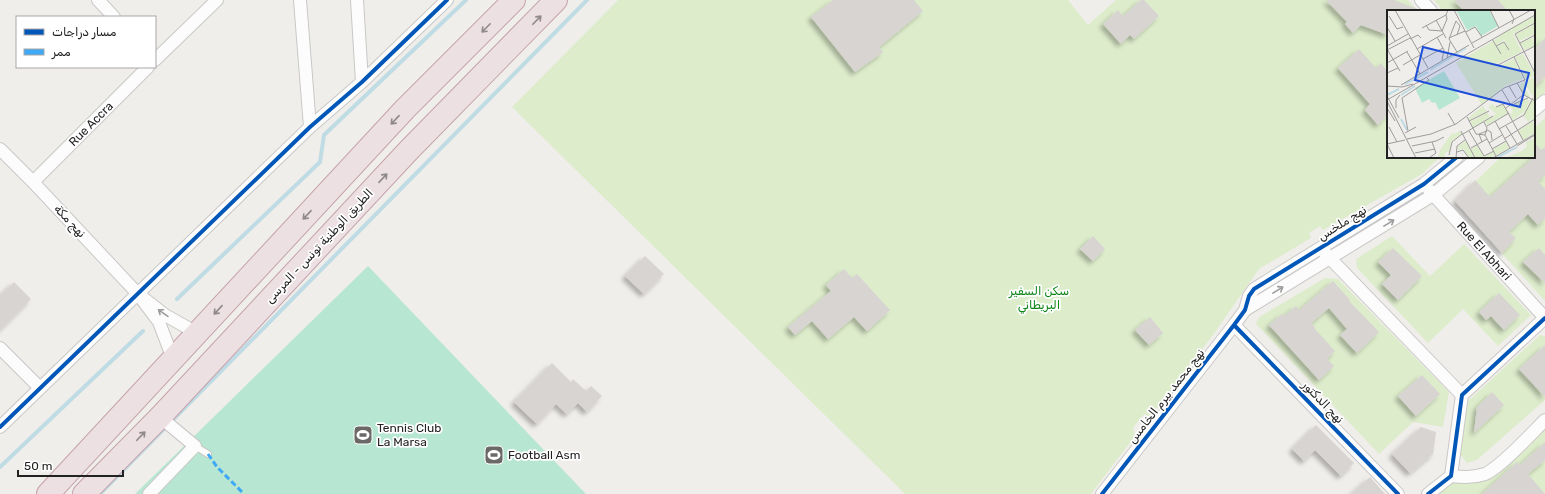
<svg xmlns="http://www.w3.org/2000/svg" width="1545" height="494" font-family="Rubik,'Noto Naskh Arabic',sans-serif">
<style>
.grass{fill:#ddeccb}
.pitch{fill:#b7e6d2}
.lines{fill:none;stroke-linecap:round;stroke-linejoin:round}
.stream{stroke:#bfdbe3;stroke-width:4}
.building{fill:#d7d4d2;filter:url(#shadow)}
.lane-casing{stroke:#c9c8c7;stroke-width:8}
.street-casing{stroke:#c9c8c7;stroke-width:14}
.highway-casing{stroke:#c5a2ac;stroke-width:24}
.lane{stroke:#fdfcfc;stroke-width:6}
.street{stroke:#fdfcfc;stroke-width:12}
.highway{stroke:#ece0e2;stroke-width:22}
.quiet{stroke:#3fa9f5;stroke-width:3;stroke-dasharray:6 3;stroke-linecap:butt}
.cycleway-casing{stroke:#fff;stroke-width:6}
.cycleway{stroke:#0057b8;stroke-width:4}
.oneway{stroke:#918a8c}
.oneway2{stroke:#9a9a9a}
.labels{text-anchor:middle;stroke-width:3.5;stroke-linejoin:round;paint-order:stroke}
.street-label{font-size:12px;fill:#222;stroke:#fff}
.park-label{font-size:12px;fill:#0c8416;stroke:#fff}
.poi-label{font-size:12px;fill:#222;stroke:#fff;text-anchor:start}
.inset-river{fill:none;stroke:#bfdbe3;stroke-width:2}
.inset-road{fill:none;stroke:#9e9c9b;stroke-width:1}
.view{fill:#1d4ed8;fill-opacity:0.15;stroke:#1d4ed8;stroke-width:2}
.inset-edge{fill:none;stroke:#222;stroke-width:2}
</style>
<defs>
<filter id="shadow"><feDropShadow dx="-3.5" dy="3.5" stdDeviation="2" flood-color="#0004"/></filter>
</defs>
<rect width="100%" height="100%" fill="#f0eeeb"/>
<path class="grass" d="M618 0H1068L1088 25 1116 0H1408L1418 11H1388V157H1440L1422 174 1323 230 1320 226 1309 233 1311 238 1259 269 1213 335 1150 417 1144 414 1133 428 1135 436 1091 494H905L512 107Z
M1434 0H1545V93L1534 102V11H1443Z
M1545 118V301L1455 201 1501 157H1534V128Z
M1392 236 1430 276 1464 244 1531 315 1498 346 1463 309 1428 343 1357 268 1356 259Z
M1325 278 1338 279 1449 392 1443 427 1413 422 1379 454 1256 324 1259 317Z
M1540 335 1545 336V400L1477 460 1467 463 1459 453 1467 402Z
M1545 427V494H1431L1450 477 1459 483 1477 481Z"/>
<path class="pitch" d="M368 266 586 494H135Z"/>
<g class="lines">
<path class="stream" d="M177 299 320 162 324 135 466 0
M0 467 143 331
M100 494 587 0"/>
</g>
<path class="building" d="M833 0H914L923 11 879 47 883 52 855 72 811 17Z
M1141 0H1144L1159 16 1134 39 1130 35 1121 44 1103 24 1118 10 1123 16Z
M1326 0H1394L1420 10 1388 11V35L1361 25 1353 33 1345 24 1347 22Z
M1454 0H1498L1508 11H1464Z
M1545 38V77L1534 87V49Z
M1359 49 1376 68 1381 63 1388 72V114L1378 125 1365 110 1370 104 1338 68Z
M1534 142 1541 150 1545 147V175L1538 181 1545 189V218L1538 225 1528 214 1509 232 1516 238 1502 253 1455 201 1475 180 1490 197 1534 157Z
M1093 236 1105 249 1093 261 1080 249Z
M1393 248 1422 276 1398 300 1382 284 1391 275 1378 262Z
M1539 248 1545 255V283L1523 262Z
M645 256 664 274 644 294 625 276Z
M844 269 852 278 857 274 890 310 867 331 854 317 828 339 812 321 795 335 788 327 831 291 826 285Z
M1333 281 1350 300 1349 301 1379 332 1357 353 1340 335 1347 329 1329 308 1311 323 1315 327 1314 328 1335 351 1327 359 1334 366 1319 380 1269 325 1282 314 1284 316 1296 306 1299 310Z
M14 282 31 299 0 330V296Z
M1499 293 1520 315 1504 330 1491 316 1486 320 1479 312Z
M1150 317 1163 333 1149 345 1135 330Z
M1545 345V397L1519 369Z
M552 363 571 382 573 379 586 391 591 386 602 396 587 412 578 403 567 414 556 404 537 424 514 402Z
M1422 375 1440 394 1416 416 1398 396Z
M1492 392 1504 405 1474 433 1477 407Z
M1316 425 1354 463 1341 476 1315 450 1304 461 1292 449Z
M1421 427 1436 432 1433 454 1410 473 1392 454Z
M1545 442V460L1528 474 1545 494H1482L1517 462 1520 465Z
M1370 477 1385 494H1351Z"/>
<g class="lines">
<defs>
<path id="lane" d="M195 446 208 454"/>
<path id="street" d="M98 0 114 17
M300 0 310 127
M357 0 362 82
M1421 0 1431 11
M155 60 217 0
M1534 110 1545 101
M0 149 33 182 138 294
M33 182 148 67
M1429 190 1545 318
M1325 253 1462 395
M1245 310 1433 195 1479 157
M1234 325 1398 494
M0 348 40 388
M173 359 159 322 138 294 165 315 197 333
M0 427 310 127 362 82 447 0
M1451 476C1462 477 1473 478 1485 474 1501 467 1531 434 1545 420
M149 494 195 446 160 417
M1102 494 1234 325 1245 310 1249 296 1254 289 1424 184 1457 157
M1428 494 1451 476 1462 395 1545 318"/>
<path id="highway" d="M48 494 405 109 514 0
M84 494 160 417 409 150 556 0"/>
</defs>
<use href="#lane" class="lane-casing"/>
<use href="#street" class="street-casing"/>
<use href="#highway" class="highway-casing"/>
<use href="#lane" class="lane"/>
<use href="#street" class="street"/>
<use href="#highway" class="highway"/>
<path class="quiet" d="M208 454 217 467 244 494"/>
<defs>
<path id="cycleway" d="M1234 325 1398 494
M0 427 310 127 362 82 447 0
M1102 494 1234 325 1245 310 1249 296 1254 289 1424 184 1457 157
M1428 494 1451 476 1462 395 1545 318"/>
</defs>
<use href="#cycleway" class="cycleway-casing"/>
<use href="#cycleway" class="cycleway"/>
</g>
<defs><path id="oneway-shaft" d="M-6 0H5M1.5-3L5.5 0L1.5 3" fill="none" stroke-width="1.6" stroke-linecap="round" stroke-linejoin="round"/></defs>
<g class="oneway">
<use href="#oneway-shaft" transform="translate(537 20) rotate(-46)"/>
<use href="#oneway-shaft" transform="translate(486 28) rotate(135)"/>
<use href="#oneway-shaft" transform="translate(395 120) rotate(133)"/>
<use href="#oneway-shaft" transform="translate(383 178) rotate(-47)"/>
<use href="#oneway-shaft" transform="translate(307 215) rotate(133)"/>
<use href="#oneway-shaft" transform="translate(218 310) rotate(133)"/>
<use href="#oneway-shaft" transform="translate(141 436) rotate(-46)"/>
</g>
<g class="oneway2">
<use href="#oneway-shaft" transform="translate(1389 223) rotate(-32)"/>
<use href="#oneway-shaft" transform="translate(1278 290) rotate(-31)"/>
<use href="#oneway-shaft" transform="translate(163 313) rotate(-145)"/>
</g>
<defs>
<symbol id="stadium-square" viewBox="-11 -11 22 22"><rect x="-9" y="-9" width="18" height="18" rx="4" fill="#6a6968" stroke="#fff"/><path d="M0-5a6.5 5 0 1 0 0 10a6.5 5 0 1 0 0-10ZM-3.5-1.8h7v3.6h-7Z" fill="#fff"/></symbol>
</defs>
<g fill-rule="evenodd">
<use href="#stadium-square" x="352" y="424" width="22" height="22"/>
<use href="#stadium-square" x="483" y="444" width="22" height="22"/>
</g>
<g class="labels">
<g class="street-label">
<text transform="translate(91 124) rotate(-45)" y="4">Rue Accra</text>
<text transform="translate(70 221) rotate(47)" y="4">نهج مكة</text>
<text transform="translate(1342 223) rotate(-32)" y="4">نهج ملخس</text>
<text transform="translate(319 246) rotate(-47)" y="4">الطريق الوطنية تونس - المرسى</text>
<text transform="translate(1484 251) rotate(48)" y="4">Rue El Abhari</text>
<text transform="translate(1166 396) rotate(-52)" y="4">نهج محمد بيرم الخامس</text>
<text transform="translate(1323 402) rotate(46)" y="4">نهج الدكتور</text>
</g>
<g class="park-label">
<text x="1039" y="295">سكن السفير<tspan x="1039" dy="14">البريطاني</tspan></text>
</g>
<g class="poi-label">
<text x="377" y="432">Tennis Club<tspan x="377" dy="14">La Marsa</tspan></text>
<text x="508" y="459">Football Asm</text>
</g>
</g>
<g transform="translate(1387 10)">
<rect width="148" height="148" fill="#f0eeeb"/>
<path d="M148 6V12L126 24 124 18ZM148 14V24L132 31 129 24ZM123 18 135 42 109 54 110 57 127 49 136 69 118 76 95 95 69 53 106 31 113 45 109 36 116 32 123 41 117 30 109 35 106 31ZM145 27 148 36 137 40 133 33ZM136 44 148 65 139 70 128 47ZM148 67V90L140 77 138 78 144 88 137 85 132 75ZM141 89 143 90 138 101 126 110 119 98 124 104 126 102 123 96ZM144 90 148 92V108L141 112 136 105ZM106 94 108 97 116 94 121 103 100 115 98 111 109 104 101 97ZM96 96 100 101 82 110 81 108ZM100 102 103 107 86 118 83 112ZM146 111 148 123 136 130 131 121ZM73 121 75 124 65 131 62 142H59L57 148H51L53 140 62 127 66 122 67 124ZM148 128V148H118L135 141 140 136 139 132ZM79 131 88 148H82L76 139 71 140V136ZM119 132 122 138 109 145 106 139ZM90 135 97 147 106 142 108 145 104 148H89L84 139Z" fill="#ddeccb"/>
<path d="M69 0H102L111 16 94 26 89 16 80 20ZM57 61 73 88 52 100 48 92 45 93 42 89 35 93 28 78Z" fill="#b7e6d2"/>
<path class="inset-river" d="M43 60 79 38M18 74 41 62M0 85 12 79M14 85 28 76M14 109 20 120M109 148 130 137"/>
<path class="inset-road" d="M8 0 41 58M67 0 87 38M103 0 112 18M122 0 127 9 125 14M2 6 10 19 16 17M49 10 59 28M148 13 128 24 148 63M39 15 42 20 55 21 60 9 59 5M0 17 8 31M35 18 59 5 61 0M79 22 88 17 95 27M70 25 73 16 69 11 62 29 70 42M50 27 57 40 55 50M62 28 78 21M23 29 31 25 34 28M105 29 114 44M85 33 144 0M133 33 148 25M0 36 21 24M109 36 117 32 122 40M0 39 13 61M30 39 56 24M0 40 23 28M20 42 33 64M127 47 138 70M60 48 63 32M36 49 56 38M0 53 21 41M16 55 33 45M111 55 148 36M0 63 11 58M130 73 137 85 148 91M14 75 82 35M0 76 15 77 26 74M122 76 129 88M115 80 124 95M0 86 12 108M0 90 148 5M0 91 29 148M127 94 141 88M109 97 116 94 136 130M0 98 8 111M9 98V90L13 85M119 98 136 85M61 103 68 115M80 107 89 124 98 125M82 111 102 101M108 111 123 138M97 112 100 118 98 125M100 116 122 103M119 116 130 134M2 117 10 132M112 119 137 105 146 88M100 120 104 122 105 130M21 121 15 88 42 70 40 68M74 121 88 148M82 121 97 146 107 141M18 123 29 117M76 124 106 106M98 125 109 146M20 129 44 124 69 114 117 78 138 70M117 129 148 109M95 132 92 124 100 121M102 133 115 125M0 134 18 130M0 134 7 148M25 136 49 131 57 127M130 136 148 125M84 138 100 129M105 139 119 131M70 142 76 140 82 148M28 143 48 139M62 145 65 132 75 124M42 148 49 143 45 132M69 148 70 136 78 130M106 148 148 124"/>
<path class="view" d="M36 37 142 63 133 97 28 70Z"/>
<rect width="148" height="148" class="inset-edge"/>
</g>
<rect x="16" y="16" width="140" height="52" fill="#ffffff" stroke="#a7a7a7"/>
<rect x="24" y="29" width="20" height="6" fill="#0057b8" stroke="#a7a7a7"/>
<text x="52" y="36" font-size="12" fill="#222222">مسار دراجات</text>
<rect x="24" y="49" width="20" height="6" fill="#3fa9f5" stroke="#a7a7a7"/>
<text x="52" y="56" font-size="12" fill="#222222">ممر</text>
<path d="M18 470v6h105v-6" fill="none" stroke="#222222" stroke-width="2"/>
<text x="24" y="470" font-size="12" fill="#222222" stroke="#ffffff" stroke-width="3" paint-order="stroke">50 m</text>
</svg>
